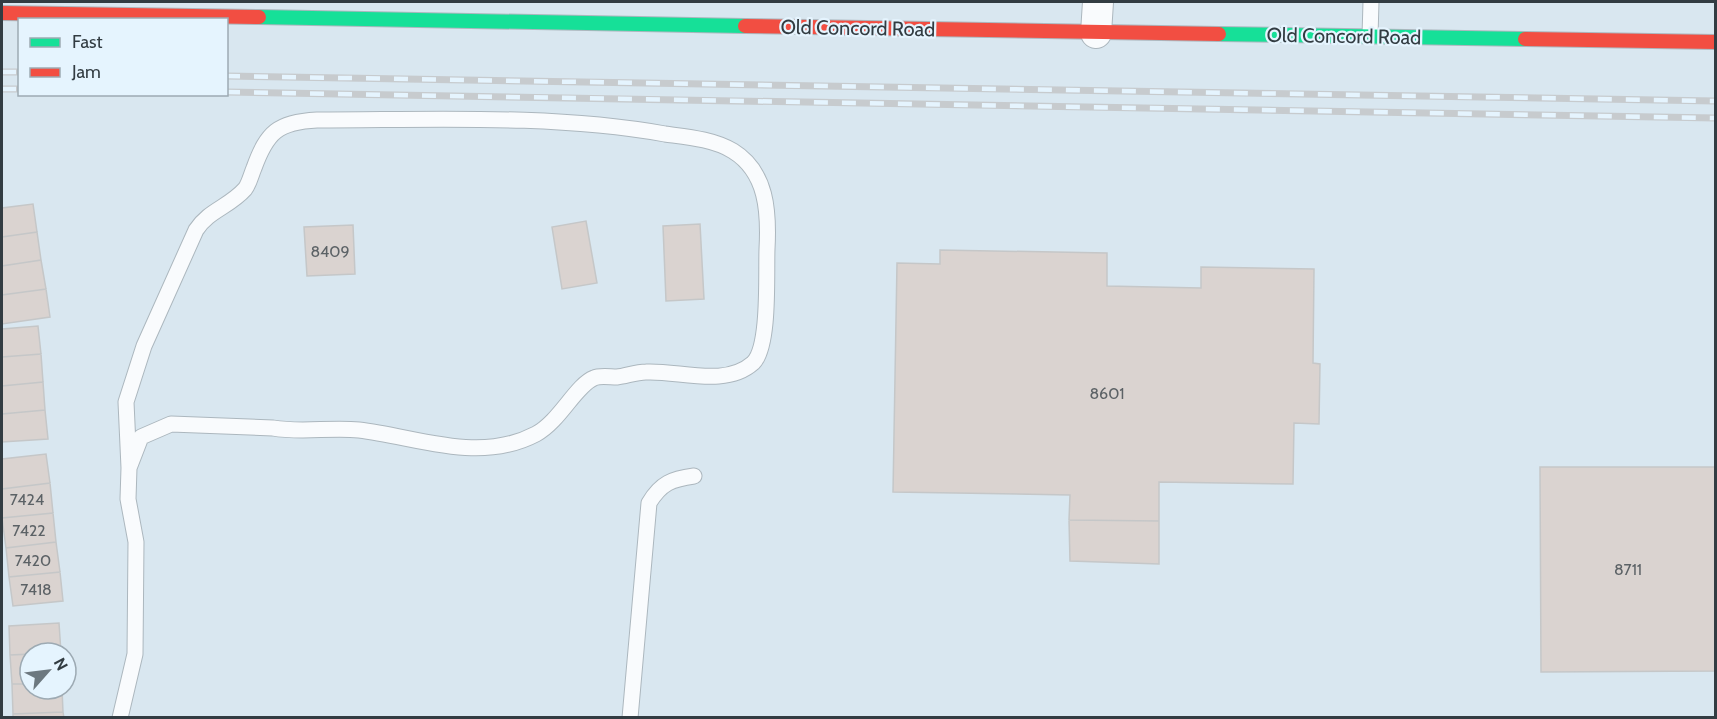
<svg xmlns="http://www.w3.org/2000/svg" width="1717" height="719" font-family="Cabin,sans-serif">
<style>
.building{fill:#dad3d0;stroke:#c5c7c8;stroke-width:1.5}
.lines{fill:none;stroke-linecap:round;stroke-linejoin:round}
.lane-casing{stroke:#acb7be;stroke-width:17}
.street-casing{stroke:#acb7be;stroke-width:32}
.fast-casing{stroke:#acb7be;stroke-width:16}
.jam-casing{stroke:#acb7be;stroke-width:16}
.lane{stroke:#f9fbfd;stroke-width:15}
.street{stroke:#f9fbfd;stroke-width:30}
.fast{stroke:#16e098;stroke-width:14}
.jam{stroke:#f24e42;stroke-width:14}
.rail-casing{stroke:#c7cbce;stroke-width:7}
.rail{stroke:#e5f4fe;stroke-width:4.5;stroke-dasharray:14;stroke-linecap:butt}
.labels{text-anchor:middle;stroke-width:4.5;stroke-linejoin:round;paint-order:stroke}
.number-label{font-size:16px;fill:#5c6266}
.street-label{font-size:20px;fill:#323c42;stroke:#e5f4fe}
</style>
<rect width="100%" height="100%" fill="#d9e7f0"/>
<path class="building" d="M33 204 37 232 2 237V208Z
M586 221 597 283 562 289 552 227Z
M700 224 704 299 666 301 663 226Z
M353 225 355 274 307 276 304 227Z
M37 232 41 260 2 266V237Z
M940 250 1107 253V286L1201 288V267L1314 269 1313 363 1320 364 1319 424 1294 423 1293 484 1159 482V521L1069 520 1070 495 893 492 897 263 940 264Z
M41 260 46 289 2 295V266Z
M46 289 50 317 2 324V295Z
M38 326 41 354 2 357V329Z
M41 354 43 382 2 386V357Z
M43 382 45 410 2 414V386Z
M45 410 48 439 2 442V414Z
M46 454 50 483 2 489V459Z
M1540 467H1716V671L1541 672Z
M50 483 53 513 2 518V489Z
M53 513 56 542 6 548 2 518Z
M1069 520 1159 521V564L1070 561Z
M56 542 60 572 9 577 6 548Z
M60 572 63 601 13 606 9 577Z
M59 623 61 653 10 655 9 626Z
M30 654V684H12L10 655Z
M12 684H30V689H62L63 712 13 714Z
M63 712 64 718H13V714Z"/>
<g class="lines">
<defs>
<path id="lane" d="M1370 36 1371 2
M120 718 135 654 136 542 128 499 129 468 141 437 171 424 273 428C301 433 331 427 359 430 418 437 479 464 536 434 560 421 576 385 594 378 600 375 610 377 617 377 626 376 636 372 646 372 678 370 725 388 753 363 770 347 766 274 767 249 769 212 767 172 733 151 713 139 687 137 665 134 551 114 433 120 317 120 278 122 267 132 254 168 251 175 249 184 245 189 229 207 209 210 196 230L144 346 126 402 129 468
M630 718 649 503C661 483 672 479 694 476"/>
<path id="street" d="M1096 33 1098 2"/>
<path id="fast" d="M259 17 745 26
M1219 34 1525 39"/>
<path id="jam" d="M2 13 259 17
M745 26 1219 34
M1525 39 1716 42"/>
</defs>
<use href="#lane" class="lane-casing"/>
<use href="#street" class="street-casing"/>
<use href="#fast" class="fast-casing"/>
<use href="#jam" class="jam-casing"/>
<use href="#lane" class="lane"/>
<use href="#street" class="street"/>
<use href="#fast" class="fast"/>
<use href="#jam" class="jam"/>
<defs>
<path id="rail" d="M2 72H20
M226 76 1716 101
M2 89H20
M226 92 1716 118"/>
</defs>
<use href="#rail" class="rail-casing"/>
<use href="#rail" class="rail"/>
</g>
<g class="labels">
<g class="number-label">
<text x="330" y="257">8409</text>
<text x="1107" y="399">8601</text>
<text x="27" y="505">7424</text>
<text x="29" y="536">7422</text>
<text x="33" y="566">7420</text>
<text x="1628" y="575">8711</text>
<text x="36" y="595">7418</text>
</g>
<g class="street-label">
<text transform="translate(858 28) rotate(1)" y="7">Old Concord Road</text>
<text transform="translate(1344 36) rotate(1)" y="7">Old Concord Road</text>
</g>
</g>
<rect width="1717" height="719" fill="none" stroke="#323c42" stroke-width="6"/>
<rect x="18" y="18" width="210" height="78" fill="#e5f4fe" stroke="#9daab3" stroke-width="1.5"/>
<rect x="30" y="38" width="30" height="9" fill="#16e098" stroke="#9daab3" stroke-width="1.5"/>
<text x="72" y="48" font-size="18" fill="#323c42">Fast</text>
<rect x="30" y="68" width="30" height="9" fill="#f24e42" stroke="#9daab3" stroke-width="1.5"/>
<text x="72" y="78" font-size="18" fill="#323c42">Jam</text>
<g transform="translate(48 671) rotate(62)"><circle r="28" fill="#e5f4fe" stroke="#9daab3" stroke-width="1.5"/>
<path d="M0-4.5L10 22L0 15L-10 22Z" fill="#6c787f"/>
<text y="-9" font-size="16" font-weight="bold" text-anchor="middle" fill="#323c42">N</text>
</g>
</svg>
